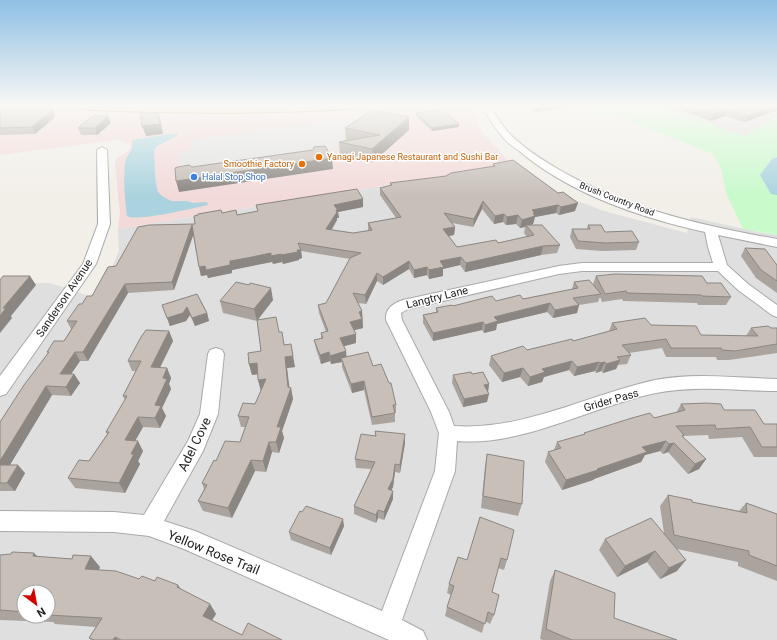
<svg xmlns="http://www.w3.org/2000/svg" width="777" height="640" font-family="Roboto,sans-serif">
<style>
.residential{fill:#e0dfdf;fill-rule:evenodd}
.commercial{fill:#f2dad9}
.park{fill:#c8facc}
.parking{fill:#e2e2e2}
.water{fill:#aad3df}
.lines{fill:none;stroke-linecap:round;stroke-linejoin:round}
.river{fill:#aad3df;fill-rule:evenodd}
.minor-casing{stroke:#a9a9a9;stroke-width:2}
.major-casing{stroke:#a06b00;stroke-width:2}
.minor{fill:#fff;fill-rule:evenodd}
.major{fill:#fcd6a4;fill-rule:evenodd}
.wall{fill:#aba49e;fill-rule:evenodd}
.shaded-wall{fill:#8b8681}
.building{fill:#c7bfb8;stroke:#8b8681}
.food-dot{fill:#e8710a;stroke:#fff;stroke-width:1.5}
.shop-dot{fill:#3f7fe0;stroke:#fff;stroke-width:1.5}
.labels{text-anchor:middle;stroke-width:3;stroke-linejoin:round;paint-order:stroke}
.far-food-label{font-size:9px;fill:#c56008;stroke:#fff;text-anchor:start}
.far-shop-label{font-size:9px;fill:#366cbe;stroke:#fff;text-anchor:start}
.far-street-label{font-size:9px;fill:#222;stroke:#fff}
.street-label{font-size:11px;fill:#222;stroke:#fff}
.near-street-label{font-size:13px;fill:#222;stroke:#fff}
</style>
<rect width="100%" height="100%" fill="#f2efe9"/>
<path class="residential" d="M660 106H777V117L744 136Z
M512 165 545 186 572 199 604 211 687 233 691 217 762 233 777 235V640H0V284L50 283 92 297 109 274 119 251 118 229ZM24 592H48V616H24Z"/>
<path class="commercial" d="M0 106H35L71 110 197 114 273 113 404 106H471L483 133 512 165 118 229 120 213 115 164 116 159 128 151 130 148V145L118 140 0 155Z"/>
<path class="park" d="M585 106H660L744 136 777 117V235L743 229 726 193 721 168 713 154 620 117 600 115Z"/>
<path class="parking" d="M377 112 370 122 323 156 181 177 177 152 191 150 190 140 347 119 348 113Z"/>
<path class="water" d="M177 133V136L157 146 154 150C155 159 154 186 159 193 162 197 167 199 172 201 179 202 185 200 191 202L192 203 207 202 208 205C193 208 138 222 127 216 125 199 123 180 125 163 127 153 134 152 132 140Z"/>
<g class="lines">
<path class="river" d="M777 157V195L771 194 760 175 772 159Z"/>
<defs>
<path id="minor" d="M481 106H489C496 115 502 126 509 133 523 148 541 159 558 169 625 208 702 226 777 239V247L718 235 727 265 748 284 777 305V317L772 315 738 290 718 271H582L559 274 408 309 401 313 402 320 449 412 454 426C523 431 590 394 655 380 695 372 737 378 777 379V391C737 391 695 385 656 393 592 406 522 447 457 441L455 471 402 620 423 631 427 640H389L184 549 149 536 114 532 0 531V511L114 512 144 515 188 441 200 414 208 354 210 350 216 348 222 350 224 354 218 414 203 451 164 521 195 531 382 611 435 471 439 433 431 412 386 320C385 309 393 303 403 300L559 266 582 263H713L708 247 705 232C641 218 568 193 518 150 512 146 506 142 502 136 494 127 488 116 481 106Z
M102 147 107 150 110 224 96 264 6 394 0 396V376L83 264 98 224 97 150Z"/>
<path id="major" d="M72 106 215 107 358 106 353 109C261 114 169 114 77 109Z"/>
</defs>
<use href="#minor" class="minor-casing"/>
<use href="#major" class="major-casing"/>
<use href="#minor" class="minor"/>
<use href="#major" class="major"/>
</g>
<path class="wall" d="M1 106H21V108H52L55 114 54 118 35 134 0 135V107Z
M527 106H566V108L535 112Z
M669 106H777L745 122 725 116 711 121Z
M416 113 459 127 432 131 416 116Z
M111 123 97 135H81L78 128Z
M345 128 409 130 373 162 340 155 339 142 346 140Z
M493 164 575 211 559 215 556 213 535 217 533 224 532 225 560 245 557 253 541 255 465 272 460 265 443 269V276L429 279 427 275 414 278 409 269 383 285 377 281 366 304 358 303 362 311 363 328 354 330 356 343 344 346 346 357 373 366 396 405V413H395V422L372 425 364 390 352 393 342 367V362L331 364 330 361 321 364 316 349 314 340 321 339V333L326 332 319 313 318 305 326 303 350 259 301 251 302 258 299 259V260L283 264 282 262 273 264 272 262 249 266 232 270V273L208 278 207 275 201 276 199 267 193 235 174 290 128 293 88 361H80L71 374H74L80 383 71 396 52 395 10 465 25 473 15 491H0V422L48 353 47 352 64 341 71 329 67 321 82 304 92 296 116 266 195 224 222 213 237 215 258 211 256 205 363 199V207L338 212 339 218H337V220L331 230 353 233 368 231V223L396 218 380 195V188L390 186V183L446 176 493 166ZM482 209 494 224 503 222 506 225 516 224 520 228 525 227 524 233 527 237 498 243 457 247 449 236 454 235 455 227 452 223 473 227Z
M588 225 605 232 639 242 636 250 602 251 576 249 570 237 572 229H587Z
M745 248 777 265V293L756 278 741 256Z
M596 276 707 283 731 297 726 305H698L697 303 623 301 622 299 602 302 600 297 598 302 579 305 577 313 553 318 547 312 497 324 496 330 484 333 482 330 433 341 423 323V315L436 312V308L496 301 523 299 572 289 574 282 595 287 593 284Z
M249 285 273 300 257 320 279 332 295 367 287 368 289 387 291 388 293 399 282 431 284 438 279 453 272 452 266 472 255 471 232 518 203 511 198 501 204 489 202 483 216 461 240 442 245 427H241L238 416 255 404 261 391 258 380V374L252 375 249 364 261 351 257 321 223 313 220 301Z
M197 294 207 313 209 321 195 326 190 315 186 321 170 326 162 305Z
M612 323 651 325 701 335 746 336 751 328H777V353L729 360H717L716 357H666L662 348 629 353 631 355 627 364 618 365 616 369 603 373 601 371 596 373 595 371 574 376 569 370 544 377 542 382 528 386 520 377 502 382 489 365 491 356 527 350 573 341 609 331Z
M169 331 173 341 160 368H167L171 378 169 384 171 389 162 408 166 416 160 428 143 427 135 441 143 451 138 461 140 464 125 493 75 488 68 478 89 461 107 434 106 432 125 400 123 396 136 371H132L128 361Z
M472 374 489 384 488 392 487 402 463 407 452 383 453 375Z
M681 404 724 410 764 424H777V457H754L742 437 709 439 708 435 684 436 683 437 706 459 699 469 688 474 668 452 663 454 660 451 645 455 641 462 594 479 593 480 562 490 545 462 548 452 554 450 557 442 584 435V433L676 413Z
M375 431 405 443 400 473 395 472 393 487 391 491 393 499 384 520 378 518 376 523 354 514V506L371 469 356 468 355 459 375 436Z
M487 454 522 504 518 516 481 508 485 466Z
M668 495 692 502 739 511 746 503 777 514V581L738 566V562L677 549V571L660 579 647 562 617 577 599 550 605 539 664 533 660 506Z
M480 517 507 560 504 570 498 568 492 592 494 615 490 624 485 621 482 633 445 616 447 607 451 595 447 593 449 584 467 560Z
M344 526 331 555 291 540 289 532Z
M0 555 38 557 100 567 99 570 182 590 210 604 216 614 212 620 242 635 282 640H91L89 638 96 627 55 624 53 622 0 620ZM24 592H48V616H24Z
M555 570 614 618 677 640H543L540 639 550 581Z"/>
<path class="shaded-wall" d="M536 106H566V108L535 112Z
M774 106H777V110L745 122 748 116Z
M52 108 55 114 54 118 35 134 32 127Z
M727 109 725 116 711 121 714 114Z
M158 113 161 123 163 134 146 136 142 126Z
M108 116 111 123 97 135 95 128Z
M409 117V130L373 162 372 149Z
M459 124V127L432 131V128Z
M332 158 333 169 179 192 176 181Z
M363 199V207L338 212 339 218H337V220L327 238 326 229 334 205Z
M483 201 482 209 473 227 474 219Z
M578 203 575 211 559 215 561 207Z
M558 205 556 213 535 217 533 224 527 226 526 225 525 227 520 228 522 220 532 210Z
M504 214 503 222 494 224 495 216Z
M518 215 516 224 506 225 507 217Z
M192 225 194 233 174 290 172 282Z
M455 227 454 235 443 237V229Z
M543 246 541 255 465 272 466 263Z
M297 250H301L302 258 299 259V260L283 264 281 255Z
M271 253 272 262 232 270V273L208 278 207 275 201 276 199 267Z
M281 254 282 262 273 264 271 256Z
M461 257 460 265 443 269V276L429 279V270L440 261Z
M409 261V269L383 285V277Z
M427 267V275L414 278V270Z
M377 273V281L366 304 365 295Z
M30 276 36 285 11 316 12 318 0 333V316L3 308Z
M125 284 128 293 88 361 83 352Z
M271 288 273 300 257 321 254 309Z
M550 303 547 312 497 324 496 330 484 333 485 325 494 317Z
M579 305 577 313 553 318 555 310Z
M187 307 190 315 186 321 170 326 167 318Z
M362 311 363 328 351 331 350 322 359 312Z
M207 313 209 321 195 326 192 318Z
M483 322 482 330 433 341V333Z
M169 331 173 341 155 377 151 367Z
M356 334V343L341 347 340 338Z
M291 344 295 367 287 368 290 392 291 388 293 399 282 431 284 438 279 453 276 442 277 427 285 357Z
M346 351 347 360 341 358 342 362 331 364 330 356Z
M75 352 80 361 65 383 60 374Z
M329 352 330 361 321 364 320 355Z
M620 360 616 369 603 373 606 364Z
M572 361 569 370 544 377 542 382 528 386 530 377 542 369Z
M599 362 595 371 574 376 577 367Z
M605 362 601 371 596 373 600 363Z
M257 363 259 374 252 375 249 364Z
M167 368 171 378 169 384 171 389 162 408 166 416 160 428 155 418V405L163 378Z
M523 368 520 377 502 382 504 373Z
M74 374 80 383 71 396 66 387Z
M266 379 261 391 258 380Z
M364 381V390L352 393 351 384Z
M489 384 488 392 484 385Z
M46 386 52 395 5 473 0 467V461Z
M489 394 487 402 463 407 464 399Z
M138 417 143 427 130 450 125 440Z
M405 434V443L400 473V465Z
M138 441 143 451 138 461 140 464 125 493 119 483 131 454Z
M666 441 660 451 645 455 641 462 594 479 593 480 562 490 566 480 597 469 642 447Z
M269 442 272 452 266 472 263 461Z
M674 443 668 452 663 454 669 444Z
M706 459 699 469 688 474 695 464Z
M251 460 255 471 232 518 228 508Z
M395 464V472L393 487 388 497V489Z
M18 465 25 473 15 491 7 483Z
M393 491V499L384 520V512Z
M378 510V518L376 523V515Z
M343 519 344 526 331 555 330 548Z
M655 551 647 562 617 577 625 566Z
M34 553 45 564 33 556Z
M91 556 100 567 94 580 85 569Z
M686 560 677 571 660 579 669 568Z
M178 585 185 595 177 587Z
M210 604 216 614 209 625 203 616Z
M115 637 118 640H113Z"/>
<path class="building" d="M1 106H17L15 108H52L51 111 32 127 0 128V107Z
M689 106H774L748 116 727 109 714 114Z
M442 109 459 124 432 128 416 113Z
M376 111 409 117 372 149 339 142 380 135 345 128 370 112Z
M140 112 158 113 160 124 142 126Z
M93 116H108L95 128H78Z
M325 146 332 158 176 181 175 168 178 167 189 165 192 167 313 150 314 147Z
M513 160 558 193 563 192 578 203 561 207 558 205 532 210 535 213H533L535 216 522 220 518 215 507 217 504 214 495 216 483 201 474 219 444 213 455 227 443 229 457 247 496 240 498 243 534 235 526 225H542L560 245 543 246 466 263 461 257 440 261 444 267 429 270 427 267 414 270 409 261 383 277 377 273 365 295 353 293 362 311 359 312 362 319 350 322 356 334 340 338 346 351 330 356 329 352 320 355 314 340 323 338 321 333 328 331 318 305 326 303 350 258 361 253 298 243 301 250H297L298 252 281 255V254L271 256V253L247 258 230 261V265L206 270 205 266 199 267 192 225 172 282 125 284 83 352H75L60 374H74L66 387 46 386 0 461V422L24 385 49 352H47L54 341H64L77 321H67L79 304H82L87 296H92L108 267 116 266 138 227 149 225 195 224 194 216 198 215V214L221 210 222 213 236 210 237 215 258 211 256 205 357 189 363 199 334 205 338 210H336L337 212 326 229 353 233 372 230 368 223 401 217 380 188 392 185 390 183 446 176 451 173 495 166 493 164Z
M588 225H601L605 232 632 231 639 242 605 243 578 241 572 229H590Z
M745 248 765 249 777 265V281L761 270Z
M615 274 702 276 707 283H721L731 297 702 296 701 295 627 293 626 291 605 294 596 276Z
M3 276H30L3 308H6L0 316V280Z
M589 280 601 294 573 298 579 305 555 310 550 303 494 317 498 321 485 325 483 322 433 333 423 315 438 312 436 308 452 305 453 306 492 296 496 301 520 295 523 299 578 288 574 282Z
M236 282 249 285 250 283 271 288 254 309 220 301Z
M197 294 207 313 192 318 187 307 183 313 167 318 162 305Z
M276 317 279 332H282L284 345 291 344 293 356 285 357 288 387 291 388 277 427H281L276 442H269L263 461 251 460 228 508 198 501 207 485 202 483 214 460 216 461 225 441 240 442 249 417 238 416 243 403 255 404 266 379 258 380 257 363 249 364 248 353 261 351 257 320Z
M645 318 651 325 696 326 701 335 758 336 751 328 768 326 771 328H777V344L735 351 722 350 721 348H671L666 339 622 345 631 355 617 357 620 360 606 364 605 362 600 363 599 362 577 367 572 361 542 369 545 372 530 377 523 368 504 373 491 356 523 346 527 350 572 339 573 341 617 329 612 323Z
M146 330 169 331 151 367 167 368 163 378 167 379 155 405 161 406 155 418 138 417 125 440 138 441 131 454H134L119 483 68 478 79 460 89 461 109 432H106L127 396H123L141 361H128L141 337Z
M368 352 373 366 381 364 389 383H391L396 405H393L395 413 372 417 364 381 351 384 341 358Z
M471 372 472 374 483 372 489 384 484 385 489 394 464 399 453 375Z
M707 403 721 404 724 410H755L764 424H777V447H762L750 427 716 429 715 425 676 426 684 435 682 436 706 459 695 464 674 443 669 444 666 441 642 447 647 452 597 469 598 470 566 480 548 452 561 448 557 442 585 434 584 433 632 418 650 413 654 418 685 410 681 404Z
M375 431 405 434 400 465 395 464 393 479 388 489 393 491 384 512 378 510 376 515 354 506 375 462 355 459 361 434 376 436Z
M487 454 524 461 522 504 483 496Z
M0 465H18L7 483H0Z
M668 495 692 500V502L747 513 746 503 777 514V566L749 555V551L674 535Z
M306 506 343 519 330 548 289 532 300 511 302 512Z
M480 517 514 530 507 560 501 558 492 592 499 595 494 615 488 612 485 624 447 607 454 586 449 584 458 557 467 560Z
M651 518 686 560 669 568 655 551 625 566 605 539Z
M12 552 34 553 33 556 72 559 73 555 91 556 85 569 116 571 139 579 142 576 155 581 157 577 178 585 177 587 210 604 203 616 242 635 248 623 282 640H121L115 637 113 640H94L89 638 102 618 48 615V592H24V612L0 610V555L11 554Z
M555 570 615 593 614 618 677 640H572L546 629Z"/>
<linearGradient id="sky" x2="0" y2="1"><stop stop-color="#8fc0e4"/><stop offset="0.54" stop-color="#f9f8f5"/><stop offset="1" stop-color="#f9f8f5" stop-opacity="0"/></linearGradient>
<rect width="777" height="196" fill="url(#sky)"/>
<g class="food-dot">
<circle cx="319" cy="157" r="4"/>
<circle cx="302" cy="164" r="4"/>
</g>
<circle class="shop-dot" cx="194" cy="177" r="4"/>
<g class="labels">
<g class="far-food-label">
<text x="327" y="160">Yanagi Japanese Restaurant and Sushi Bar</text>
<text x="294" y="167" text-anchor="end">Smoothie Factory</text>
</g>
<g class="far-shop-label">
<text x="202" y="180">Halal Stop Shop</text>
</g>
<g class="far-street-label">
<text transform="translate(617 199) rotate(21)" y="3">Brush Country Road</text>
</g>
<g class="street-label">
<text transform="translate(437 297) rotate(-14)" y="4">Langtry Lane</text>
<text transform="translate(64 298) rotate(-56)" y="4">Sanderson Avenue</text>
<text transform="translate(611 400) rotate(-16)" y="4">Grider Pass</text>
</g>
<g class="near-street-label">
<text transform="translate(194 444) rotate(-64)" y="5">Adel Cove</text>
<text transform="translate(214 552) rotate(22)" y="5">Yellow Rose Trail</text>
</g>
</g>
<g transform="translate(36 604) rotate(148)"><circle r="19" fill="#ffffff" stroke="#a7a7a7"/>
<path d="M0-3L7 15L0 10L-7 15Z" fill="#d40000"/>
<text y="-6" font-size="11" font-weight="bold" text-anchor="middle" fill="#222222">N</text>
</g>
</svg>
